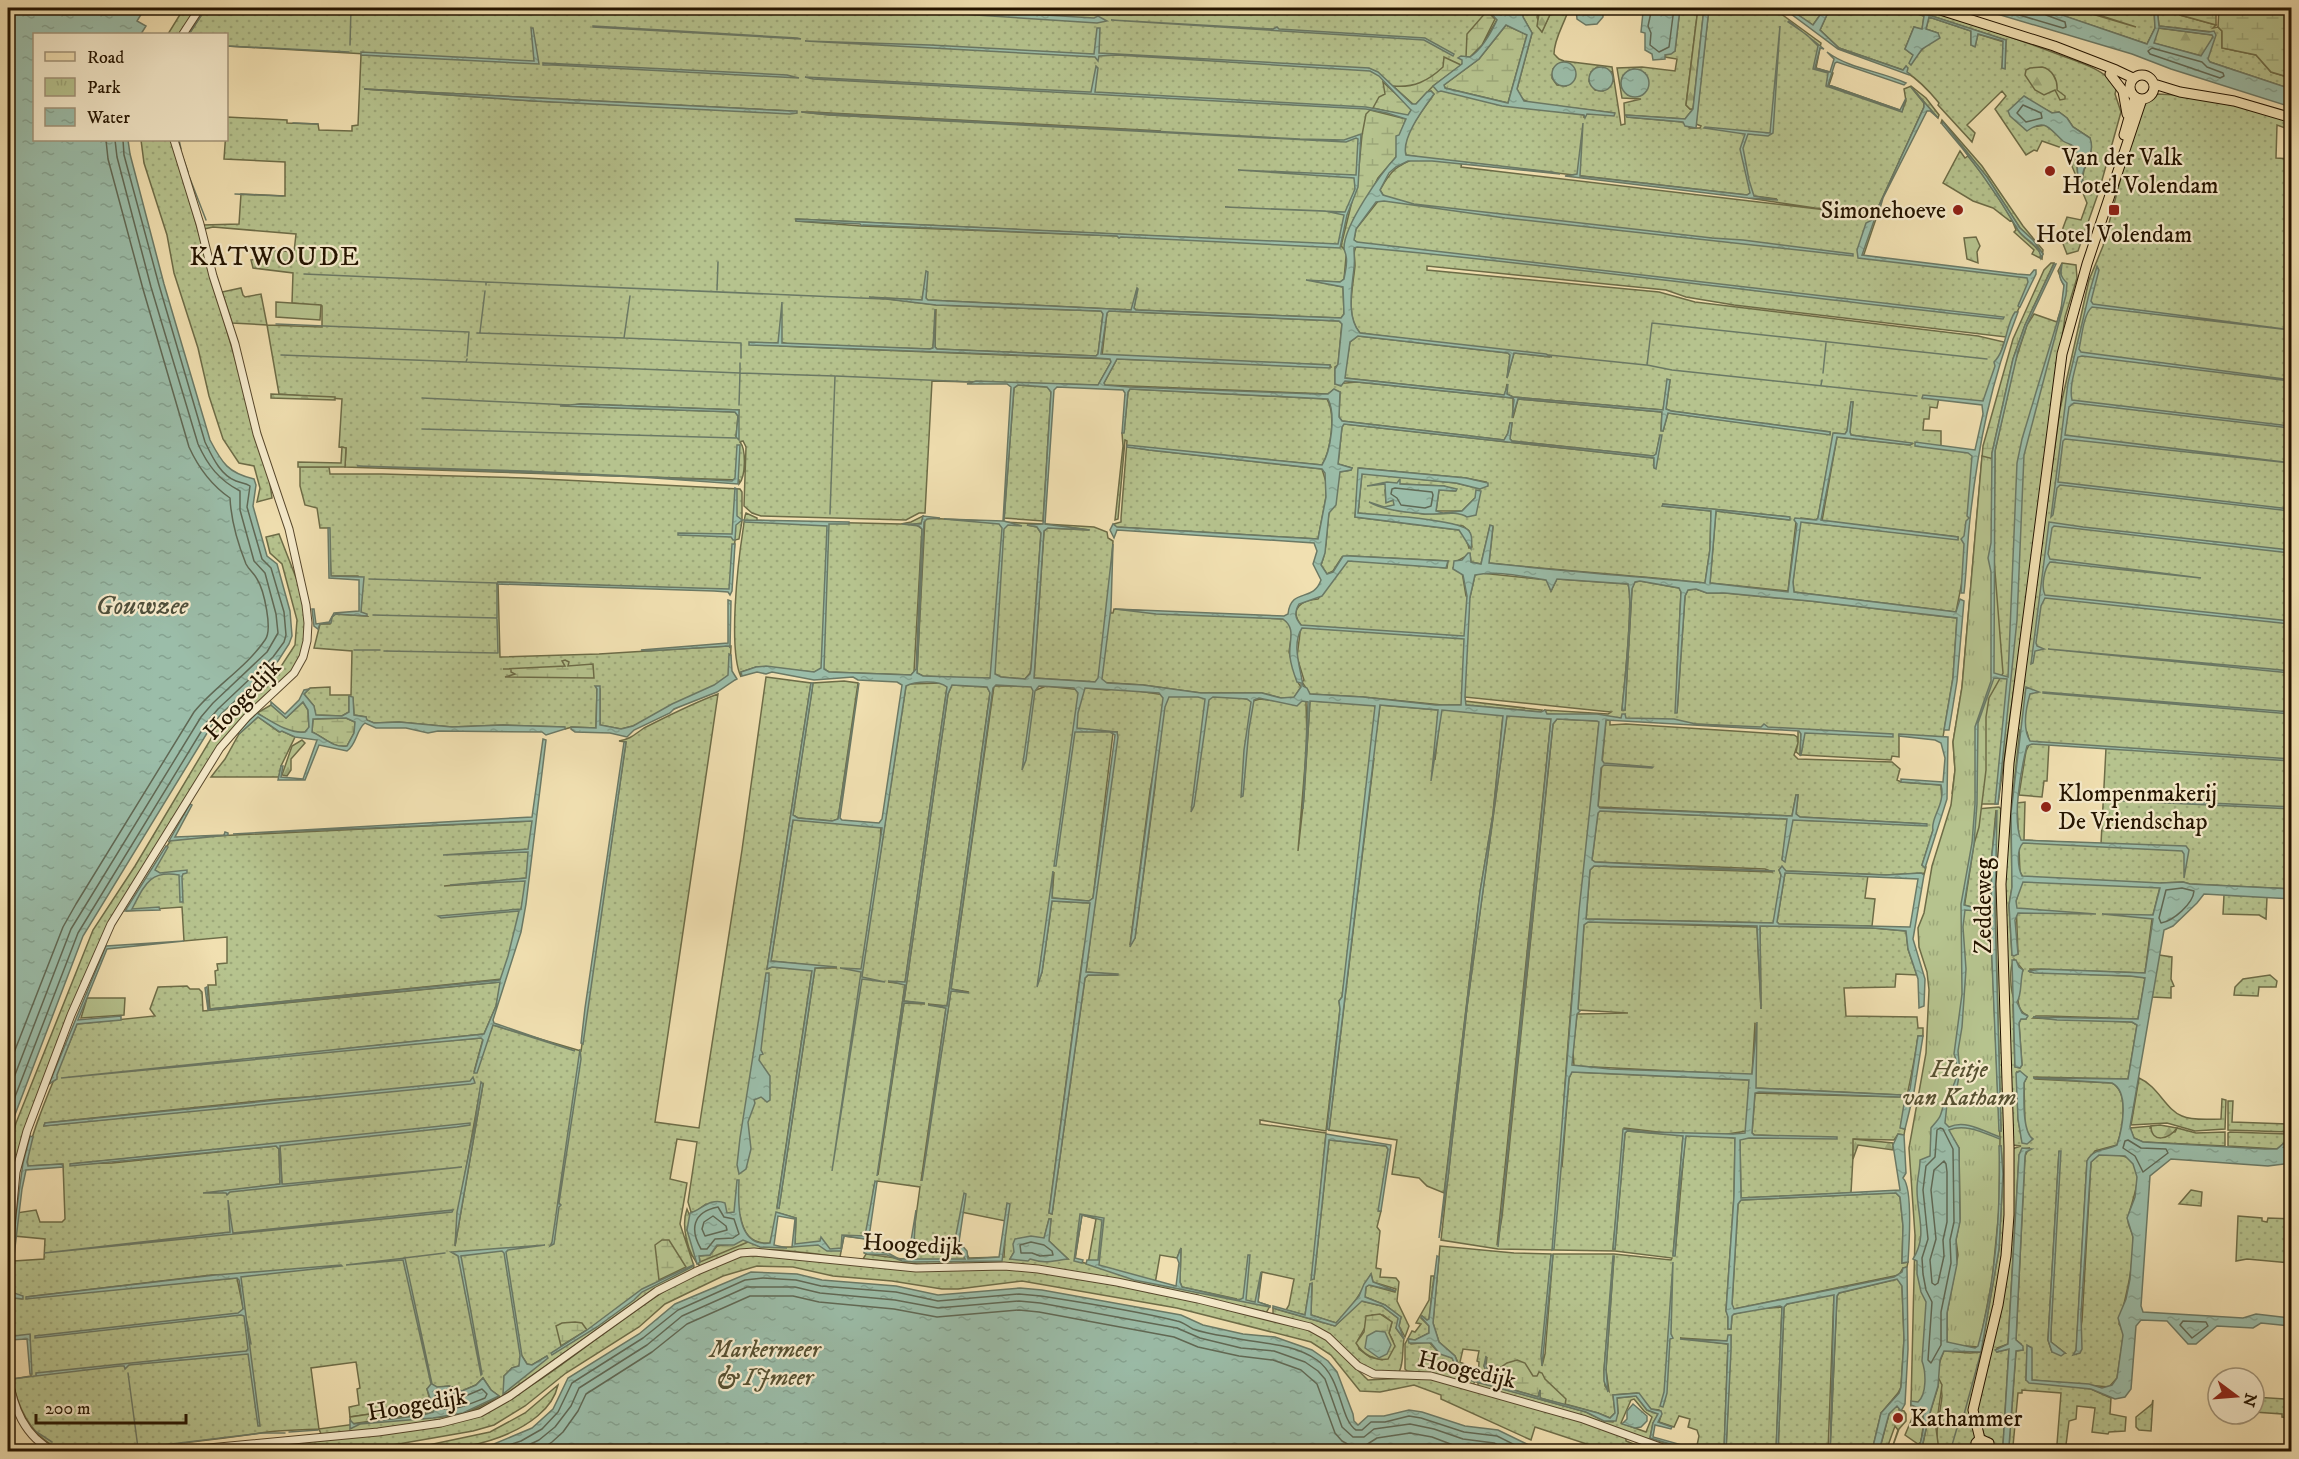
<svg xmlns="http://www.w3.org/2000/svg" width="2299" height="1459" font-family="'IM FELL DW Pica',serif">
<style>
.grass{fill:url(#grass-dots);stroke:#6d6c47;stroke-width:1.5;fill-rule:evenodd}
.forest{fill:url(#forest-firs);stroke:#6d6c47;stroke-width:1.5}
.wetland{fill:url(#wetland-marsh);stroke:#6d6c47;stroke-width:1.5}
.park{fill:url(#park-tufts);stroke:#6d6c47;stroke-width:1.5}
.pitch{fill:#b6c38e;stroke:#6d6c47;stroke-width:1.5}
.water{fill:url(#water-ripples);stroke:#6b7965;stroke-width:1.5;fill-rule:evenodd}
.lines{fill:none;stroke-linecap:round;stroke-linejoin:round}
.shore{stroke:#606854;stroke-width:1.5}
.stream{stroke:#6b7965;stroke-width:1.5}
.minor-casing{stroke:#57472c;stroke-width:9}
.major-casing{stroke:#241400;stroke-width:11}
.minor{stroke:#f6ebcc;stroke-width:7}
.major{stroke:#f1e0b1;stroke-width:9}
.poi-dot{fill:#8f2418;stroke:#f6ebcc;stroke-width:2}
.labels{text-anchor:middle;stroke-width:4.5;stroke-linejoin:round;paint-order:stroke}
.poi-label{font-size:24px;fill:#241400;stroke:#f6ebcc;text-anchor:start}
.street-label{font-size:24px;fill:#241400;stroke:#f6ebcc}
.park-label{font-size:24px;font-style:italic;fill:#575132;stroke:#f6ebcc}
.water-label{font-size:26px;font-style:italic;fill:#4e4f3b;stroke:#f6ebcc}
.quarter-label{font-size:27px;letter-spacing:1.5px;fill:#241400;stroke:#f6ebcc}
</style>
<defs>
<pattern id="grass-dots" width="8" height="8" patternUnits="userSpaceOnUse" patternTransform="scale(1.5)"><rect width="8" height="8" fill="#b6c38e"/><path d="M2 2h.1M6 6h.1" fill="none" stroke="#9ca779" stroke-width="1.8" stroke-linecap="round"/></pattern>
<pattern id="forest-firs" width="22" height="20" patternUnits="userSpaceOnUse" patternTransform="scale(1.5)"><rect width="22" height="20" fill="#b6c38e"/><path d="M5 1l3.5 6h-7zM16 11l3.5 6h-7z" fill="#9ca779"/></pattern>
<pattern id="wetland-marsh" width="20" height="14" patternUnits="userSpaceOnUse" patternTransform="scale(1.5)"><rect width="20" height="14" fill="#b6c38e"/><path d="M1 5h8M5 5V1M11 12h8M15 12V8" fill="none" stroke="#9ca779"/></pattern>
<pattern id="park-tufts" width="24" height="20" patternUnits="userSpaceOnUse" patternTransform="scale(1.5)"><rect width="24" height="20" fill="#b6c38e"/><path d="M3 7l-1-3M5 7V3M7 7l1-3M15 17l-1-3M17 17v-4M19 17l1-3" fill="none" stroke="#9ca779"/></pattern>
<pattern id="water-ripples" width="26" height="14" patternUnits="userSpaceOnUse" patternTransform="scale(1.5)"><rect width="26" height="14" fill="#9bbda9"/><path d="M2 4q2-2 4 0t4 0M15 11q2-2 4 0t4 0" fill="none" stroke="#85a290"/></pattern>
</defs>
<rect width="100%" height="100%" fill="#f1e0b1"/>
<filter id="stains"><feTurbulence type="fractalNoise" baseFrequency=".00333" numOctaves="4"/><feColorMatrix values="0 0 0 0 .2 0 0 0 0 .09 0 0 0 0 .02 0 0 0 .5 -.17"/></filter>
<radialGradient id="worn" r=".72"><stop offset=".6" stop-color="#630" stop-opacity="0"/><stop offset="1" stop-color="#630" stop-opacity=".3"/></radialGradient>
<path class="grass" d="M184 8H198L181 34H168Z
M206 8 276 9 277 8H1099L1098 11H1101V8H1511L1497 20 1478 52 1433 86 1508 103H1507L1584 115V118L1586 114 1615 113 1532 103C1523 101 1520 98 1517 89L1532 33 1523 17 1522 8H1540L1537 17 1542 31 1553 8H1569C1565 23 1554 38 1554 54L1559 59 1564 61 1612 67 1621 125 1625 124 1624 103 1641 99 1622 98 1617 68 1642 67 1675 71 1677 59 1665 57V55L1675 51 1680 8H1698L1686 105 1690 109H1693L1685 119 1626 115 1627 117 1683 122 1690 128H1700L1701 126 1696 124 1709 8H1773L1821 43 1816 68 1833 73 1829 85 1902 111 1906 101 1904 89 1911 86 1926 98 1939 115 1938 118 1911 87 1924 103V107L1876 212 1815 208 1748 198 1777 199 1754 196 1750 193 1747 195 1462 162 1461 167 1877 216 1863 257 2033 277 2006 337 1734 305 1686 297 1666 290 1427 266V270L1659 292 1695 302 1978 336 2004 342 1986 403 1939 397 1937 408 1930 407 1929 419H1924L1923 430 1941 431V446L1976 453 1964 572 1956 612 1794 592 1793 582 1800 522 1958 539V537L1822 521 1837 437 1910 445 1912 444 1851 435 1850 432 1853 402H1851L1847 431 1845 434 1834 433 1833 436 1818 518 1816 520 1801 518 1796 522 1788 591 1710 583 1716 511 1789 520V517L1663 504V506L1711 511 1710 549 1705 583C1633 575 1561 571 1489 563L1493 527 1490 526 1481 564 1471 562 1470 554 1457 561 1453 568 1462 572 1466 596 1470 597 1475 575 1481 573 1547 580 1551 591 1557 579 1628 584C1634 601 1624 686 1622 710H1625L1632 588 1635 582 1640 581 1679 588 1681 592 1677 670V713L1685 596 1688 590 1696 589 1707 593H1725L1810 601 1957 618 1953 678 1943 737 1899 735V757L1892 756 1891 760 1803 755H1801L1804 732 1801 734 1800 755 1796 752 1798 743 1794 755 1798 759 1892 762 1900 769 1897 780 1901 782 1941 785 1942 802 1922 865 1926 867 1924 875V873L1886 875 1786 871 1781 868 1779 870 1781 875 1774 923 1586 919 1590 870 1594 866 1773 872 1765 869 1595 862 1592 860 1598 812 1600 811 1788 819 1782 860 1792 820 1927 824 1800 817 1796 814 1798 795H1796L1792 816 1598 807 1606 720H1610V725L1626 724 1794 735 1797 737 1798 743V730L1624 720 1625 715 1622 718 1547 714 1545 710 1608 714 1611 712 1465 697V701L1542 710 1541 712 1465 705H1442L1363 697 1310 694 1302 682 1304 680 1297 657 1301 625C1288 608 1303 600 1318 599L1348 560 1447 568 1448 561 1350 556 1342 557 1333 571 1327 574 1321 565C1328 549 1326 531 1329 513 1332 500 1335 484 1339 472L1351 470 1352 468 1338 464 1342 427 1344 424 1645 457 1654 458V468L1660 435 1656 455 1653 456 1512 441 1510 439 1512 423H1510L1508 433 1504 440 1342 421 1339 417 1340 392 1333 390 1328 394 1105 385 1104 383 1117 359 1331 367 1330 365 1102 356 1107 312 1109 311 1339 321 1342 323 1338 365 1335 367V384L1357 382 1513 398V418L1518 399 1662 412 1661 430 1663 431 1668 413 1830 434V432L1671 411 1666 409 1670 380H1668L1663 410 1513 397 1507 394V384L1505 395 1344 378 1350 342 1358 336 1508 353 1510 355 1507 378 1514 353 1550 357 1360 333C1345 317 1353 287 1355 266 1355 257 1352 251 1358 243L1354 240 1356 229 1383 195 1380 190C1391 170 1397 165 1419 157L1406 155C1400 136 1424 109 1434 94L1431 91 1414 105 1398 140 1396 157 1359 211 1346 257 1344 279 1340 282 1314 281 1343 287 1344 314 1341 318 1136 310 1134 308 1137 289 1132 310 928 300 926 299 927 272 922 300 881 298 937 305 1101 311 1103 313 1098 354 1096 356 937 349 935 347 936 309 933 348 930 349 792 345 781 342 775 343 780 346 1110 359 1111 362 1098 385 932 381 925 513H919L906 520 761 516 752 513 744 506 746 447 743 441 740 442C746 449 746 476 739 484V480L345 467 346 448 339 447 342 399 279 394 267 325 232 323 222 292 241 288 243 295 245 297 261 294 267 325 322 327V306L292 303 293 273 253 268 251 260 266 258 269 250 294 252 296 234 213 227 204 229 203 225 239 224 241 194 285 196V162L224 159 227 117 287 120V123L318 124 319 130 352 131V126L358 125 361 55 401 56 227 46 226 34H189ZM1566 62 1573 67V81L1566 86 1557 85 1552 78 1553 69 1560 63ZM1597 67 1612 72 1613 81 1603 91 1595 90 1589 81 1591 72ZM1634 69 1645 73 1628 95 1622 88C1620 78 1624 71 1634 69ZM364 89 792 111 796 113 534 101ZM802 112H812L1161 131 830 115ZM796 219 1196 238V239L861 226 796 221ZM580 404 739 410 736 437 738 416 735 412 567 406ZM1359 468 1466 478 1486 482 1480 489 1456 483 1362 473 1358 513 1463 526 1469 531 1472 547 1469 548 1465 535 1459 530 1355 517ZM1400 484 1444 486 1456 491 1439 490 1436 511H1462L1475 498 1460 513 1424 514 1394 510V500L1386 502 1385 490Z
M1788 8H1825L1813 25Z
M1830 8H1898L1924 16 1922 30 1914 27 1905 49 1913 55H1917L1938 33 1926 29 1929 17 1971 31V45L1975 46 1978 34 2004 42 2002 68H2005L2006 40 1907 8H1922C1968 23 2014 37 2060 55 2081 63 2101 68 2117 86L2115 94 2121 112 2099 191 2078 251 2067 254 2060 236 2067 217 2081 220 2087 203 2065 149 2042 141 2037 151 2034 150 2026 155 1995 109 2006 96 2002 91 1967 125 1975 133 1972 142 1938 105 1939 103C1930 92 1919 80 1906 72V67L1903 70 1839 48 1820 30ZM2039 106 2052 113 2059 112 2067 118 2073 127 2090 138 2091 156 2084 170 2082 181 2078 176 2075 148 2046 125 2032 127Z
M2049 8H2072L2136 27 2077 8H2143L2144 15 2145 8H2154L2155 28 2147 44 2049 11Z
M2157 8H2176L2180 15 2216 25 2213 28 2218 27 2222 31V48L2256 55 2271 72 2291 78V89L2210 62 2207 59 2212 32 2159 26Z
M2157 94C2203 95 2247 108 2291 121V130L2277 125 2276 158 2292 159 2291 889 2190 884 2183 882 2161 883 2152 919 2145 973 2030 969V972L2130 976 2143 977 2145 979 2138 1019 2047 1016H2036L2033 1018 2132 1022 2137 1025 2128 1079 2034 1077 2035 1079 2112 1083C2130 1092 2122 1130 2117 1145L2095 1151 2087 1161 2076 1355 2082 1321 2091 1162 2099 1155C2109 1155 2124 1153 2131 1160 2146 1176 2130 1202 2128 1219 2127 1225 2132 1230 2133 1237 2134 1266 2126 1296 2119 1324L2124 1331 2117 1378 2109 1387 2032 1380 2027 1351 2026 1380 2091 1389 2111 1398 2110 1414 2126 1417 2125 1431 2109 1432 2108 1434 2092 1432 2095 1408 2077 1406 2076 1419 2069 1421 2066 1445 2057 1444 2061 1393 2022 1390V1393H2018L2013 1446 2011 1447 2016 1449 2014 1450 1996 1446 1984 1435 1976 1411 1996 1327 2012 1149 2021 1146 2013 1145 2003 909 2009 817 2011 813 2012 887 2009 905 2012 955 2018 954 2016 901 2023 877 2020 872 2017 803 2025 802 2024 840 2101 844 2106 748 2049 744 2047 781H2044L2042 797 2019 795 2026 751 2030 743 2027 732 2020 730 2012 803 2008 791 2060 409 2089 280 2103 246 2125 162 2140 118 2141 105 2144 101ZM2014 959 2023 970C2018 983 2013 1010 2027 1015L2026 1019H2021L2019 1023 2022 1065 2020 1068 2015 1067 2013 1005 2015 1001C2010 991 2009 969 2014 959ZM2017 1072 2027 1077 2024 1083 2025 1127 2029 1137 2022 1141 2018 1119ZM2029 1148 2025 1156 2016 1340 2021 1344 2023 1350 2016 1351 2009 1446 2003 1445 2009 1349 1997 1352V1348L2008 1344 2019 1156 2022 1149ZM2059 1151 2051 1332V1342L2065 1353 2052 1352 2048 1340Z
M1942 120 1982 166 2023 226 2043 250 2042 259 2032 254 2034 250 2014 232 2016 230 2012 220 2010 221 1993 208 1973 201 1943 183 1960 151 1965 158 1968 156C1987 179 2003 204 2018 230 2024 239 2035 244 2041 254L2040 257 2043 254 2033 240 2020 228 1987 177 1943 123H1941Z
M141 140H172L269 477 272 498 257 502 260 488 254 466 239 463 223 439 209 396 198 348 174 273 167 235 144 163Z
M2062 263 2076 265 2077 278 2065 317 1998 804H1977L1993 589 1995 451 2015 362 2027 325 2034 314 2057 322 2063 302 2064 286 2058 271Z
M1018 385 1048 387 1051 392 1043 521 1004 518 1014 388Z
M1130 389 1327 399C1336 414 1331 450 1322 465L1127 446 1149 450 1322 469 1326 482V497L1318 539 1116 527 1114 524 1121 522V518L1127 441 1125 440 1118 519 1115 520 1123 446 1122 433 1124 432 1128 392Z
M300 467H329L330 474H382L524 478 740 489 742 492V520L739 521H742L739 539 735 540 731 590 498 582 500 657 599 654 727 646H731L730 670 734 679 674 709 633 726 621 729 600 725V689H597L596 728 572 727 565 729 564 727 503 725 452 727 399 722 374 723 366 720V717L354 715 353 698 349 697V712L342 716 315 715 314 706 304 694 310 688 330 687V695H351L352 651 314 648 320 624H330L332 617 335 614 367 616 361 612 362 585 358 576H331L329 528H320L317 508 305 505 300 486Z
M746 513 757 518V520L769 521 901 524 911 522 923 516 922 523 915 524 922 529 914 672 911 675 829 672 824 669 814 672 756 667 741 672V677C728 649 738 562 743 530 744 524 744 518 746 513Z
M925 518 1043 524 1027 525 1037 527 1041 533 1031 669 1030 673 1025 679 1001 677 995 674 990 678 981 679 923 676 917 673Z
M1045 524 1094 527 1107 532 1108 538 1113 541 1109 603 1111 613H1113L1114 609 1283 619 1289 624 1292 632 1289 652 1297 681 1301 687 1294 698H1281L1262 693H1201L1143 685 1034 678 1044 531 1048 528 1089 530Z
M279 534 300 588 307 627 304 648 295 668 228 735 105 934 18 1153 8 1236V1154L16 1123 93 930 135 866 218 727 280 668 295 645 297 620 282 564 270 553 266 537Z
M766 677 811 683 767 969 772 967 812 970 777 1207 779 1208 815 968H837L771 961 793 820 881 826 879 862 906 686 908 684 942 683 947 687 905 983 888 982 905 984 878 1175 904 1003 925 1004 904 1001 948 694 952 685 987 687 990 692 947 1006 928 1004 946 1008 921 1181 951 991 969 992 951 989 994 686H1032L1036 690 1046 686 1081 690 1086 688 1107 690 1119 688 1171 696 1239 697 1253 701 1260 699 1285 702 1306 701 1307 741 1298 851 1304 797 1310 701 1374 704C1378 715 1371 725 1376 735L1380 705 1439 710 1435 760 1441 709 1503 715 1493 814 1480 892 1444 1193 1427 1186 1419 1178 1392 1174 1397 1140 1329 1130 1374 758 1342 997 1339 1001 1340 1009 1326 1131 1260 1120V1124L1326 1133 1312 1279H1314L1329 1140 1386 1146 1388 1149 1379 1211H1381L1377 1227 1380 1231 1376 1268 1381 1269 1380 1277 1396 1278 1399 1282 1397 1301 1409 1326 1405 1337 1399 1326 1401 1317 1385 1305 1365 1297 1366 1287 1369 1285 1395 1292 1396 1289 1373 1282 1371 1274C1363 1289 1350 1312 1336 1323L1311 1315 1312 1284H1310L1305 1315 1286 1310 1289 1305 1294 1279 1262 1272 1258 1302 1270 1306 1266 1313 1101 1276 1031 1265 1003 1263 928 1265 863 1259 866 1254 910 1260 920 1187 877 1181 874 1186 867 1239 844 1236 840 1257C787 1251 750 1240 701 1267 687 1255 681 1225 687 1209L691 1219 687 1230 700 1262 699 1256 710 1255 717 1245H723L743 1239 761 1247H792L795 1243 796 1218 778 1213 770 1243C750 1245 743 1232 740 1215L727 1213 706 1204 695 1212H691L688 1202 697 1142 677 1139 670 1179 687 1183 680 1224 694 1266 693 1270 632 1305 490 1405 453 1418 388 1429 321 1434 319 1429C302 1430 285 1430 268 1432 224 1438 84 1459 50 1444 27 1429 17 1404 12 1379L31 1376 30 1335 14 1336 12 1335V1303L14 1298 22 1299V1296L14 1294 11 1285 14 1261 44 1259 45 1239 14 1236 18 1217 16 1213 36 1210 40 1222H62L65 1219 63 1164 28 1166C22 1146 68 1049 77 1024L155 1016 150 1009 158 987 187 986 190 989H199L202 992 203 1011 501 982 496 1006 484 1034 334 1050 482 1038 483 1039 474 1072 493 1025 581 1051 626 742 619 741C631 739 635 734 644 728 668 716 693 703 718 694L655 1122 699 1128 742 850ZM1117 732 1086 972 1118 975H1088L1085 978 1052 1214 1049 1213 1082 961 1092 906 1090 903 1052 901 1042 972 1038 983 1054 872 1052 898 1089 901 1093 898 1113 733ZM1158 748 1155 787 1135 938 1130 945 1150 791ZM483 1084 455 1246 458 1213 481 1085ZM352 1094 44 1126 45 1123 277 1099ZM280 1144 282 1186 242 1189 280 1184 279 1149 276 1146 112 1163 70 1164ZM961 1212 1006 1221 1004 1257 969 1258 959 1242ZM1082 1215 1096 1219 1088 1264 1075 1260ZM1049 1219H1051L1049 1241 1068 1259C1048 1259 1029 1259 1010 1259L1014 1252 1044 1239ZM1181 1248 1180 1282 1182 1287 1237 1299 1155 1284 1160 1255 1177 1258ZM212 1275H240L244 1312 237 1278 26 1297ZM522 1356 527 1364 532 1365 547 1356 504 1393V1376L512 1368 519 1366ZM356 1362 360 1388 357 1389 359 1405 349 1407 350 1417 377 1413 386 1414 431 1404 427 1389 449 1386 462 1391 476 1385 483 1378 491 1390 499 1396C479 1409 446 1423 423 1415L319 1429 311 1368Z
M844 681 858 683 838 819 833 821 798 818 793 815 813 683Z
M1507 715 1551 719 1497 1245 1502 1217 1553 724 1557 719 1598 721 1599 722C1589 829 1576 936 1568 1044 1565 1085 1561 1126 1562 1167L1569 1078 1572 1072 1749 1080 1747 1131 1714 1136 1735 1138 1734 1197 1726 1311 1728 1316V1329H1731L1732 1315 1734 1314 1756 1309 1782 1307 1776 1451 1696 1450 1699 1436 1697 1430 1688 1427 1690 1419 1679 1416 1674 1427 1659 1422 1661 1416 1659 1410 1651 1409 1637 1393 1613 1395 1615 1413 1610 1418 1598 1413 1495 1385 1492 1383 1486 1365 1487 1357 1484 1366 1489 1379 1488 1381 1478 1380 1479 1362 1477 1361 1479 1351 1463 1349 1460 1362 1473 1368 1475 1380 1463 1374 1455 1356 1439 1342 1433 1323 1440 1246 1514 1253 1551 1254 1542 1366 1545 1354 1553 1254H1614L1671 1260 1672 1258 1615 1251 1498 1249 1441 1240 1467 1007ZM1624 1128 1692 1136H1686L1685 1140 1675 1255H1673L1683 1136 1681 1135 1627 1131 1625 1133 1615 1249H1613ZM1614 1256 1606 1370 1609 1391 1605 1386 1604 1370ZM1731 1335 1726 1450 1724 1451 1728 1344 1680 1338 1728 1341Z
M258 717 279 732 282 731 295 737 281 766 279 777H211L225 759 239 734Z
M1999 807 2001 809 2007 1193 2002 1267 1970 1411 1976 1436 1972 1450 1939 1451C1934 1430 1940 1417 1942 1396 1942 1388 1940 1385 1938 1378 1936 1369 1941 1358 1944 1351L1970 1353 1981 1352 1999 1249 2003 1174 2001 1146H1999C1999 1214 1998 1283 1976 1348L1953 1345 1958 1255 1955 1138 1948 1130 2000 1137 1993 1135 1964 909 1990 912 1998 1131H2001L1995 910 1996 810 1992 854 1991 909 1983 910 1964 905 1977 809Z
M532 821 527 878 444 886 527 880 517 930 502 979 210 1009 208 985H216L215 971 218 970 217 964 227 963V937L184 941 182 907 127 911 172 838Z
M1785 873 1868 875 1865 898 1875 899 1872 926 1779 924 1777 922Z
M2224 895 2267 897 2266 919 2259 915 2223 914Z
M1588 922 1757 927 1761 1009 1760 926 1873 928 1906 931 1908 949 1917 975 1896 974 1895 987 1844 988 1846 1016 1917 1017 1918 1028H1923V1036H1918C1914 1066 1907 1095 1901 1124V1128L1905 1129 1904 1135 1898 1134 1894 1140 1854 1139 1851 1193 1741 1198 1740 1140 1742 1138H1837L1755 1135 1752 1133 1755 1093 1900 1097V1095L1755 1088V1023L1752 1075 1574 1066 1573 1051 1577 1014 1628 1013 1578 1010 1584 924Z
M2159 955 2172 957 2171 979 2174 986 2171 987V998L2152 997Z
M2270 975 2277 981 2276 987H2259L2258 996 2234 995 2235 987 2243 979Z
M2139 1078C2158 1086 2166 1110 2182 1116 2193 1121 2210 1119 2221 1119L2222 1099 2226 1100 2225 1129 2195 1131 2167 1123 2131 1125Z
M2228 1101H2233L2232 1122 2291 1124V1132L2228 1130Z
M2151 1126 2150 1128 2175 1132 2177 1128 2196 1133 2225 1132V1146L2143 1142 2134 1138 2130 1128Z
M2230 1132 2291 1134V1141L2283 1144 2277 1149 2228 1146V1133Z
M2191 1190 2202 1192 2201 1206 2179 1204Z
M1890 1193H1896L1900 1197 1903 1226 1902 1263 1908 1262 1907 1267 1903 1268 1899 1275 1734 1309 1732 1305 1738 1204 1741 1200Z
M2238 1216 2262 1218V1221L2267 1222 2268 1218 2291 1219V1263L2247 1259 2236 1261Z
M746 1255 876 1266 1019 1269 1145 1290 1291 1323 1324 1337 1368 1380 1425 1377 1575 1419 1626 1437V1441L1651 1451H1602V1449L1535 1427 1531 1440 1441 1399V1395L1414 1385 1380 1392 1360 1391 1331 1355 1311 1342 1177 1308 1022 1281 958 1289H942L892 1281 833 1276 793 1267 757 1266 723 1276 665 1304 639 1327 566 1373 525 1406 494 1425 473 1431 387 1446H342L311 1452H191L468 1419C496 1409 519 1393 544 1377 608 1333 669 1275 746 1255Z
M1431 1276H1434L1429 1319 1427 1320 1422 1316 1421 1318 1429 1326V1333L1415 1340 1408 1339 1411 1344 1429 1342 1438 1352 1452 1358 1460 1375 1475 1381 1473 1385 1427 1373 1407 1371 1405 1369V1344L1412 1331 1415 1332 1421 1324 1416 1323 1429 1300Z
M1898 1279 1902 1286 1904 1339 1901 1387 1898 1393 1881 1413 1872 1451 1830 1452 1837 1296 1839 1293Z
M1834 1294 1828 1451 1778 1452 1784 1307 1787 1304Z
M1361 1301 1382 1306 1399 1319 1396 1328 1404 1339C1402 1349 1404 1364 1399 1372H1377L1363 1366 1329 1335 1273 1314V1308L1279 1310 1335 1326ZM1372 1315H1383L1392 1322 1389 1333 1393 1341 1382 1360 1370 1357 1359 1349 1358 1340Z
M1478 1382 1586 1412 1604 1421 1613 1422 1618 1413 1617 1398 1636 1396 1647 1410 1658 1414 1653 1423 1650 1438 1681 1448 1680 1451 1478 1386ZM1634 1399 1644 1411 1652 1417 1646 1432 1621 1423 1631 1400Z
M558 1385C548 1432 460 1456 419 1447L490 1432 525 1413Z
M8 1389 14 1424 13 1451H8Z
M2291 1389V1418L2282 1417V1414L2254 1412V1397L2285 1399Z
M2153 1400 2151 1431 2139 1430 2136 1427V1417L2152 1404Z
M1894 1407H1899V1410L1904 1411 1906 1414V1421L1899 1429 1891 1451 1898 1430 1895 1426 1886 1451 1879 1452 1889 1414Z"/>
<path class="forest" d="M1540 8H1553L1542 32 1537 26Z
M1698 8H1704L1693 109H1690L1686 105Z
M2158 28 2213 35 2212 40 2202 56 2153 43Z
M2042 67C2052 69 2058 80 2057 90L2065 96V99L2060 100 2055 90 2044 95 2035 90 2025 75 2026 70 2030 68Z
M1976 237 1980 246 1977 252 1978 263 1967 259 1964 238Z
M271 394 335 397V400L271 398Z
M342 447 346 448 345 467H298V462L341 463Z
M302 740 305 743 291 759V770L287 776 282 775 292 746Z
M2160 1125 2177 1128C2170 1139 2151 1144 2151 1126Z
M1853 1139 1893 1143V1150L1858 1145 1853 1159Z
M431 1404 434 1410 433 1412 351 1424 350 1417 377 1413 386 1414Z"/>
<path class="wetland" d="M2176 8H2216V25L2180 15Z
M2219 8H2291V78L2271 72 2256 55 2222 48V31L2218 27Z
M1487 11 1495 19 1482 45 1470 57H1466L1467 34Z
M1506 25 1527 35 1508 103 1445 88 1444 85 1479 59Z
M1444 57 1461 65 1433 86 1416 104 1414 105 1393 86C1414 88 1428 81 1443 67Z
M1383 82 1412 109 1408 116 1373 108 1379 97 1385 94Z
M1370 110 1406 119 1398 140 1396 157 1378 178 1363 208 1354 218 1344 249 1341 246 1358 177 1362 135 1366 114Z
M2051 263H2054L2025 325 2013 359 1992 453 1991 572 1952 794 1955 770 1953 742 1962 687 1983 446 2013 339 2044 270Z
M565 660 569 662 568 666 593 664 594 678 505 677 515 674 511 672V669H503L565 666 562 661Z
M303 702 308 710 309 728 305 732C288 735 272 722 257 713L271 705 286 718Z
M346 718 355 722 354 733 347 746C332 748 324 737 312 732L313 719Z
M742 1238 748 1242 700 1262 699 1256 710 1255 717 1246 731 1244Z
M662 1240H669L686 1267 659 1280 655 1245Z
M1380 1314 1392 1322 1389 1333 1395 1346 1388 1359C1375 1361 1363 1355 1356 1343L1364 1332 1366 1316Z
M575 1322 582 1323 587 1330 561 1346 556 1326 562 1323Z
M1517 1360 1525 1363 1533 1376H1537L1539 1372 1542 1373 1545 1379 1566 1399 1565 1405 1540 1398V1390L1538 1397 1494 1384V1372L1507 1363Z
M1938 1377 1942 1385 1936 1428 1939 1451 1921 1452 1929 1416 1938 1387Z
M1911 1405 1921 1409 1924 1420 1921 1442 1918 1444 1905 1435 1913 1416Z"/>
<path class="park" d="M1982 456 1994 459 1992 534 2003 673 1989 698 1986 717V770L1979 827 1974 844 1964 909 1990 912 2000 1139 1999 1210 1992 1281 1979 1347 1953 1345 1947 1342V1313L1958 1255 1956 1240 1960 1219 1959 1148 1948 1130 1923 1446 1922 1451H1918C1922 1439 1927 1421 1921 1409L1911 1405 1915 1235 1909 1148 1926 1053 1929 990 1927 972 1919 947 1918 928 1924 913 1932 866 1951 805 1955 770 1953 742 1962 687Z"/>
<path class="pitch" d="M276 302 321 305 320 320 276 317Z
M87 998H125L124 1015 81 1018Z"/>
<path class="water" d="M8 8H145L137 21 146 26 141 34H34V140H128L130 154 164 284 210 440C222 463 228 473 254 479L256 485 253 506 267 556 277 564 290 611 292 636 289 644 278 661 222 713 212 725 83 936 8 1133Z
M868 8H933L1094 18 1098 16 1107 21 1097 23Z
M1511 8H1522L1523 17 1532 33 1517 89 1524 101 1615 113 1614 116 1587 114 1585 118 1584 115 1502 106 1441 91 1438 92 1433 86 1462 64V60L1458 58 1461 56 1470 57C1482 49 1491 33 1497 20L1488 10 1501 15ZM1506 25 1527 35 1508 103 1445 88 1444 85 1479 59Z
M1576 8H1603V17L1597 24 1586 25 1577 19Z
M1647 8H1680L1675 51 1671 54 1665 55V59L1653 60 1652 54 1645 50V33L1641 32 1643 12Z
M1704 8H1709L1696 128 1685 126 1683 122 1627 117 1626 115 1685 119 1693 109Z
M1783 8H1788L1813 25 1825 8H1830L1820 30 1839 48 1903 70 1906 66 1908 68 1907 72 1910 74 1909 75 1838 49Z
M1898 8H1907L2006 40 2005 69 2002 68 2003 41 1978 34 1975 47 1971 45V31L1929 17 1926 29 1938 33 1940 38 1922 49 1911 65 1909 63 1913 55 1905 49 1914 27 1922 29 1924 16Z
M1977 8H2049L2050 11 2147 44 2155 28 2154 8H2157L2159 26 2209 32 2214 31 2216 35 2208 59 2210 62 2291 89V107L2171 69 2132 54ZM2159 28 2212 35 2213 37 2201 56 2154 43Z
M1111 20 1273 29 1277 27 1279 29 1425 38 1454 54 1453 56 1424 40Z
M1789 21 1824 49 1820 48 1815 68 1830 72 1834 59 1827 52C1850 69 1880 71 1906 83L1904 85 1837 62 1835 63 1828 85 1900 110 1906 98 1902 112 1826 86 1828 73 1813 69 1818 46 1807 35 1788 22Z
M593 26 797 38 801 39 593 27Z
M1780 26 1773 133 1768 136 1748 134 1743 148 1749 180 1754 196 1778 200 1748 198 1565 176 1577 174 1583 123 1580 176 1747 195 1750 193 1740 149 1745 134 1704 128 1705 127 1770 133Z
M531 28H533L539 64 361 55V52L534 61Z
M1097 28H1100L1099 53 1369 68 1378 72 1412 104H1416L1427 92 1431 91 1434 94C1424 108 1401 138 1406 155L1552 172 1560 174 1432 161H1408L1396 167 1389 173 1380 190 1383 195 1414 204 1712 238 1743 240 1853 254V256L1505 218 1384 201 1376 202 1356 229 1354 240 1357 242 2004 317 2003 319C1788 297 1573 266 1357 247L1354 248C1354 255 1355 261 1354 268 1352 287 1346 317 1360 333L1546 354 1552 357 1514 353 1507 378 1510 355 1508 353 1358 336 1350 342 1345 378 1504 395 1508 384 1507 394 1513 397 1663 410 1667 379 1670 380 1666 409 1671 411 1830 432V435L1668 413 1663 431H1661L1662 412 1518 399 1512 418 1514 400 1513 398 1357 382 1345 381 1341 386 1335 384V369L1338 364 1342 324 1339 321 1109 311 1107 313 1101 354 1330 365V368L1117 359 1104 383 1105 385 1129 387 1316 394H1328L1334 389 1340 392 1339 417 1342 421 1504 440 1508 433 1510 423H1512L1510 439 1512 441 1653 456 1656 454 1660 435H1662L1656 469 1654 468V458L1645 457 1344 424 1342 427 1338 464 1352 468 1351 470 1340 472 1336 505 1329 513 1325 553 1321 565 1327 574 1333 572 1343 556H1350L1448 561 1446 568 1348 561 1322 596 1299 604C1294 613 1295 618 1301 625L1464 636 1467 596 1463 575 1453 569 1454 561 1462 560 1468 553H1470L1471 562 1481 564 1490 525 1493 526 1489 563C1561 571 1633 576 1705 583L1710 549 1711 511 1662 506 1663 504 1790 517V520L1716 511 1710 583 1788 592 1797 524 1794 520 1795 518 1816 520 1818 518 1833 433 1845 434 1847 431 1851 402H1853L1850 432 1851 435 1912 443 1910 445 1837 437 1821 520 1958 537V540L1801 522 1793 582 1794 592 1956 612 1960 599 1964 601 1957 681 1949 730H1944L1953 678 1957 618 1810 601 1725 593H1707L1696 589 1688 590 1685 596 1677 713H1675L1681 592 1679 588 1640 581 1635 582 1632 589 1625 710H1622C1624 687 1634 601 1628 584L1557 579 1551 591 1546 580C1524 577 1498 570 1475 575L1470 597 1465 697 1466 705 1541 712 1545 710 1547 714H1597L1621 718 1622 714H1625L1626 718 1674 719 1696 724 1761 727 1764 724 1768 727 1893 734V737L1805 733 1801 755H1800L1801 734 1799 731 1606 720 1602 760 1604 763 1653 767 1652 768 1604 765 1601 768 1598 806 1600 808 1792 816 1796 795H1798L1796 814 1800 817 1927 824V826L1793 820 1785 862 1782 860 1787 819 1600 811 1598 813 1592 860 1595 862 1775 871 1594 866 1590 870 1586 919 1773 923 1781 875 1779 870 1782 866 1786 871 1886 875 1921 873 1924 875 1913 939 1925 979 1924 1006 1919 1008 1918 979 1908 949 1906 931 1873 928 1760 926 1761 1009 1757 926 1588 922 1584 925 1578 1009 1580 1011 1577 1014 1572 1065 1610 1069 1752 1074 1757 1022 1756 1088 1901 1095 1900 1097 1759 1092 1755 1093 1752 1133 1754 1135 1837 1137V1139L1749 1138 1740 1140 1741 1198 1900 1190 1893 1145 1898 1134 1904 1135 1906 1173 1903 1178C1913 1188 1909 1247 1908 1262L1902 1263 1903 1226 1900 1197 1896 1193 1741 1200 1738 1204 1732 1304 1734 1309 1894 1277 1902 1272 1903 1268 1907 1267 1908 1349 1905 1404 1901 1411 1897 1406 1889 1414 1879 1451H1872L1881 1413 1899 1393 1901 1387 1904 1339 1902 1286 1897 1279 1839 1293 1837 1296 1830 1451 1834 1295 1787 1304 1784 1307 1778 1451H1776L1782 1307 1780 1306 1734 1314 1732 1316 1731 1329H1728V1317L1726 1311 1734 1196 1735 1138 1686 1136 1679 1196 1675 1256H1673L1683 1136 1627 1131 1625 1133 1615 1249H1613L1623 1129 1649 1132 1733 1134 1745 1133 1749 1080 1572 1072 1569 1078 1554 1249 1552 1250 1579 911 1599 722 1597 721 1557 719 1553 724 1498 1247 1551 719 1507 716 1467 1007 1448 1178 1439 1238 1480 892 1493 814 1503 716 1442 710 1431 781 1438 710 1380 705 1329 1130 1327 1129 1340 1009 1339 1001 1342 997 1375 706 1310 701 1303 809 1308 702 1302 701 1297 706 1259 698 1254 700 1249 729 1243 796 1241 797 1244 750 1251 702 1247 699 1213 697 1209 700 1194 806 1191 812 1205 699 1198 697H1169L1165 707 1135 938 1130 947 1163 698 1159 693 1085 688 1078 713 1077 728 1117 732 1118 737 1086 972 1118 974V975H1088L1085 978 1052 1214 1049 1213 1090 903 1052 901 1042 972 1037 987 1053 871 1052 898 1089 901 1093 898 1115 735 1110 732H1075L1056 866H1054L1078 693 1074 688 1039 686 1035 691 1026 760 1022 770 1033 691 1031 687 996 685 993 688 951 989 969 993 951 991 922 1181 946 1008 928 1005 947 1006 990 693 987 687 952 685 948 694 904 1001 925 1003H904L877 1176 905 985 888 981 905 982 947 687C939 680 915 681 906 686L862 977 885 982 862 979 832 1171 861 972 840 968 861 969 882 828 793 820 771 961 837 967 815 968 779 1208H777L812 971 772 967 767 969 811 683H813L812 691 793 815 798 818 832 821 838 819 859 683 840 818 842 820 879 823 882 819 902 685 897 682 858 680 853 677 814 680 772 672 766 674 757 672 742 676 741 672 756 667 766 666 814 672 821 668 827 526 745 522 744 520 849 522V524H829L824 669 829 672 911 675 916 669 922 529 919 526 902 524H921L923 516 940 518 927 519 924 522 917 673 923 676 990 678 1002 528 999 524 944 519 1003 521 1011 387 1007 384H967L976 381 1098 385 1111 362 1110 359 1097 358 780 346 749 345V342L778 343 782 302V343L930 349 933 348 935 309V347L937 349 1096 356 1098 354 1103 314 1101 311 936 305 869 297 922 300 926 271 928 272 926 298 928 300 1131 310 1137 288 1138 289 1134 308 1136 310 1341 318 1344 314 1343 287 1306 280 1340 282 1344 279C1345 272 1348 263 1346 256 1346 253 1344 251 1344 248 1344 225 1381 173 1396 157V136L1399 135 1406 119 1387 113 1366 109 813 79 805 77 1089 92H1091L1096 66 1098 68 1095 92 1366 107 1408 115 1411 110 1379 76 1370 71 1117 55 1099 56 1098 61 1095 57 805 41 930 45 1094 54ZM1018 385 1047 387 1051 392 1043 524 1027 525 1037 527 1041 533 1031 669 1030 674 1025 679 1001 677 995 674 1004 529 1008 525 1022 526 1004 521 1014 388ZM1057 387 1123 390 1125 393 1122 433H1124L1128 392 1130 389 1328 399C1336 414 1331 451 1322 465L1127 445V447L1149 450 1322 469 1325 473 1326 497 1318 539 1117 527 1113 524 1110 530 1114 538 1117 530 1314 543 1317 551 1313 564 1321 580C1313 603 1291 587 1288 614L1284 616 1115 609 1156 614 1283 619C1297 629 1288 642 1290 657 1291 666 1294 674 1297 682L1301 683V687L1294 697 1281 698 1262 693H1201L1143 685 1107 683 1102 679 1111 608 1113 544 1098 678 1095 682 1034 678 1044 531 1048 528 1090 530 1045 524 1054 390ZM1302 628 1464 639 1461 705H1436L1363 697 1310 694 1307 688 1303 686C1301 669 1291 645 1302 628ZM1785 873 1918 879 1910 927 1779 924 1777 922Z
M1552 74a12 12 0 1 1 24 0a12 12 0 1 1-24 0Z
M543 63 787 75 799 78 553 65H543Z
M1589 79a12 12 0 1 1 24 0a12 12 0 1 1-24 0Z
M1621 83a14 14 0 1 1 28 0a14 14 0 1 1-28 0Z
M1911 87 1938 118 1930 111H1927L1883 198 1879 212H1876L1924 107V103Z
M364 89 792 111H797V113L790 114 534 101Z
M2024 96 2052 113 2059 112 2067 118 2073 127 2090 138C2097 156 2077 168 2084 185 2072 175 2081 159 2075 148 2073 144 2067 144 2063 141 2050 130 2046 117 2027 131L2010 116 2008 111Z
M801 112 1300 139 1344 140 1361 134 1358 187 1347 215 1340 248 1121 237 1119 238 1117 236 863 225 862 226 860 224 796 221V219L1338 244 1344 215 1325 211 1225 207 1345 212 1355 189 1354 178 1238 170 1356 175 1358 139 1356 138 1346 142 830 115Z
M1943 122 1987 177 2020 228 2033 240 2043 254 2041 258C2040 244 2025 241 2018 230 1996 192 1971 157 1942 124Z
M1873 217 1875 218 1862 255 2017 274 2030 275 2034 270H2036V274L2020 307 2018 306 2028 282 2027 278 1858 258 1857 250 1866 223 1872 220Z
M2054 264H2056L2027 325 2018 351 1995 451 1994 673 2008 677 2017 463 2022 439 2061 309 2064 285C2058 277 2059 273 2062 264 2061 273 2059 275 2067 283L2066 295 2024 455 2017 620 1998 804H1995L2007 679 1994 678 1978 723 1977 804 1974 844 1964 905 1982 910 1991 908 1992 854 1997 810 1995 910 2001 1131H1999L1990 912 1965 910 1963 927 1966 969 1962 1027 1958 1051 1960 1072 1957 1087 1947 1104 1945 1123 1949 1127C1966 1119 1985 1132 2000 1137V1139C1984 1133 1965 1123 1949 1130L1959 1148 1960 1222 1956 1240 1957 1264 1947 1313V1342L1975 1348 1978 1346C1996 1280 2001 1214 1999 1146H2001L2003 1174 1999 1249 1981 1352 1944 1351 1940 1360 1938 1386 1929 1416 1921 1451H1918C1922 1439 1927 1421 1921 1409L1911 1405V1401L1918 1402C1927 1394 1926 1372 1922 1361L1926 1302 1921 1292 1917 1274V1261L1913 1259C1928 1235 1917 1216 1917 1189 1917 1179 1920 1170 1920 1160L1930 1156 1931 1128C1941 1116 1940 1118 1944 1103 1945 1097 1951 1092 1953 1086 1958 1077 1958 1063 1954 1054L1962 994 1961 904 1972 843 1975 804V727L1991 681V572L1988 558 1991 543 1992 453 2013 359 2025 325Z
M2097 266 2099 270 2091 301 2093 304 2291 330 2092 307C2083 315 2082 337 2079 349L2081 352 2291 380V381L2082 356 2078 357C2075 370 2069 387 2072 400L2291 426V428L2074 403 2069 407 2065 435 2291 463 2065 439 2063 441 2058 482 2291 509V511L2060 485 2057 488 2053 515 2051 517 2068 383 2089 294Z
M2015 312H2018C1991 381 1978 446 1970 519 1967 544 1967 568 1964 593H1961L1964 544 1961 539 1964 536 1966 521 1969 518 1967 516 1972 456 1968 453 1915 446V442L1975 450 1983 414 1982 405 1922 398 1923 395 1983 401 1995 366 1994 362C2007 349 2005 326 2015 312Z
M580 404 739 410V440L736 437 738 416 735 412 560 406Z
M737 445H740L738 484 640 477 357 466 525 471 732 481 735 478Z
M1358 468 1466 478 1488 483V486L1480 489 1456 483 1362 474 1358 513C1376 515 1461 519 1469 531 1473 536 1472 543 1471 549L1459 530 1355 517Z
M1400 479V484L1444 486 1457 489 1456 491 1439 490 1436 511 1443 513 1462 511 1475 498 1476 490 1481 491 1476 515 1467 517C1456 510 1438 515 1425 514 1406 512 1386 511 1369 502L1384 507 1394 505 1393 500 1386 503 1385 484 1367 486 1387 482 1397 483Z
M735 488 737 489V516L742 520 736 525 735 540H733L731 537 678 535V533L732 534Z
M2049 522 2083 527 2291 550V553L2054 526 2052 528 2048 554 2050 559 2201 578 2050 562C2044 569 2041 587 2045 595L2291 621V624L2045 598 2041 606 2036 643 2037 646 2044 649 2035 651 2033 663 2031 664Z
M328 528H330L331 576 364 577 361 612 367 614V616L336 614 332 617 331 623 320 624 318 629 314 626 312 609H314L316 624 329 622 334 613 359 611V580L329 578Z
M732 544H735L732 591 730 595 728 592 714 591 497 584 498 582 729 589Z
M728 600 731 601 730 648 729 646 647 651 641 650 728 643Z
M2048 649 2271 669 2291 671V673Z
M729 654 731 655 732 671 737 679 735 680 717 692 674 709 670 713 634 730 627 737 610 733 575 732 571 729V727L596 728 597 689 595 686H600V725L621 729 633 726 672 704 714 685 728 675Z
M2026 687 2039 692 2030 694C2026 708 2022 728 2030 741L2291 759V761L2032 744 2027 746C2021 769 2012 819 2021 840L2186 846 2189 850 2184 878V854L2182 851 2023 843C2016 850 2018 868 2022 876L2161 883 2183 882 2190 884 2291 889V899L2204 894 2197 903 2173 926 2164 930 2130 1127 2134 1138 2143 1142 2265 1149H2277L2283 1144 2291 1141V1144L2284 1147 2291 1149V1163L2268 1166 2171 1159 2150 1176 2141 1306 2143 1312 2243 1318 2256 1314 2291 1318V1326L2261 1323 2253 1328 2217 1326 2196 1344H2188L2167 1321 2141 1320 2136 1326 2131 1389 2125 1397 2115 1399 2091 1389 2029 1383 2026 1380 2027 1345 2032 1348V1380L2089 1384 2102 1388 2112 1385 2117 1378 2123 1335 2118 1318 2126 1299 2130 1279 2133 1237 2127 1218 2135 1197 2137 1177 2133 1164 2125 1156 2099 1155 2091 1162 2081 1315 2082 1349 2080 1353 2073 1355 2076 1350 2087 1161C2093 1148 2106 1151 2117 1145 2122 1130 2130 1092 2112 1083L2033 1078 2128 1079 2137 1025 2132 1022 2057 1020 2033 1017 2138 1019 2145 978 2130 976 2034 973 2028 971 2041 969 2145 973 2153 919 2102 914 2153 915 2160 888 2023 882 2016 901 2017 908 2096 914 2018 913 2015 920 2018 954 2014 956 2012 955 2009 905 2012 887 2011 813Z
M309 689 304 694 314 706 316 715 342 716 349 712V696L353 697 354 715 366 717 367 720 374 723 399 722 452 727 503 725 565 727V729L546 735 542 732 438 731 428 733 406 728H376L365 723C356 730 357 744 347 751L319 745 305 780H278L281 766H283L281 777 303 779 317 740 295 737 282 731 280 732 258 717 239 734 237 732 257 713C271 721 289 734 305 732L309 727 308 710 303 702 286 718 271 705V702L285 714 299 700 304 690ZM346 718 355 722 354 733 347 746C332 748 324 737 312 732L313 719Z
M2043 692 2291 712V714L2043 693Z
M1899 734 1948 737 1947 799 1925 868 1922 865 1933 830C1930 818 1946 804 1941 785L1901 782V779L1943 782 1945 758 1941 743 1935 740 1899 736Z
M543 739 546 740 526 904 521 932 493 1020 494 1023 575 1051 493 1025 477 1073H474L483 1040 481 1038 61 1078 484 1034 496 1006 500 982 208 1010 205 988 207 987 209 1009 500 980 508 956 519 911 441 918 438 916 521 909 525 881 450 885 526 878 528 852 443 855 528 849 532 821 233 834 532 817Z
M624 742H626L583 1044 581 1043 585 1008Z
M2106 798 2291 807V809L2105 800Z
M190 804 192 805 175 837 224 835 225 832 228 833V835L169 841Z
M166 846 168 847 155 870 160 873 187 870V873L183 874 182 877 183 902H180L179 875C150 870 145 884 132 909L159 907 160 910 125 911Z
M184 941 107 949 78 1020 121 1016V1020L77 1024 57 1075V1079L49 1084 106 946Z
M2012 960H2016L2019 967 2023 970C2020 980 2022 995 2017 1002L2022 1013 2028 1016 2026 1019H2021L2019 1023 2022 1065 2020 1068 2015 1067Z
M766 973H769V981L761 1050 763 1054 760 1055 759 1060 770 1076V1100L767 1102 761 1097 754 1100 755 1103 748 1122 751 1149 746 1169 739 1174 737 1165 740 1138Z
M1918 1036H1923L1914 1092 1905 1129 1900 1128 1905 1098 1910 1089Z
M580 1049 581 1059 559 1203 561 1205 559 1207 554 1244 550 1246 552 1242Z
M2020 1071 2027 1077 2024 1083C2024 1097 2022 1132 2033 1139L2027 1144 2022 1143 2018 1119 2016 1073Z
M473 1077 475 1083 471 1084 44 1126 45 1123 470 1081Z
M481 1082 483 1084 455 1246 457 1212 474 1128Z
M470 1123V1125L457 1127 280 1146 282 1184H285L462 1167 230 1192 227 1195 226 1193H203L280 1184 279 1149 276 1146 70 1166V1164Z
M1326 1134 1391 1145 1381 1211H1378L1388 1149 1386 1146 1329 1140 1314 1279 1311 1280Z
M30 1136 33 1137 27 1162 28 1166 62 1164 63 1167 26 1170 22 1189 11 1281 16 1215 23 1163Z
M2022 1148 2032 1149 2026 1152 2025 1156 2016 1340 2023 1346V1350L2016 1351 2009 1446 2003 1445 2009 1349 1997 1352 1995 1350 2008 1344 2019 1155Z
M2059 1151H2061L2051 1332V1342L2065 1353 2061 1356 2052 1352 2048 1340Z
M737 1180H739C738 1202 736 1248 770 1243L776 1212 796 1218 795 1244 820 1241 821 1237 830 1249 841 1248 842 1235 865 1236 875 1181 877 1182 867 1251 888 1253 899 1259H908L916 1210 913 1259H965L955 1240 964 1193 966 1194 959 1242 967 1251 968 1259 999 1257 1007 1203 1010 1204 1002 1261 914 1262 902 1261 887 1255 867 1254 864 1253 865 1239 844 1236 841 1251H827L818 1245 792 1247 795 1219 778 1216 774 1245 787 1248 760 1247 743 1240 734 1245H717L710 1255 699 1256 700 1262 697 1264 687 1230 690 1213C701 1210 710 1197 725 1203L727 1213 734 1212Z
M228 1200 233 1233 453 1210 452 1212 44 1253 230 1232Z
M1080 1214 1104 1218 1099 1265 1176 1286 1179 1263 1177 1258 1181 1248 1180 1282 1182 1287 1239 1300 1243 1298 1248 1255H1250L1246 1300 1255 1302 1261 1272 1258 1302 1270 1306V1307L1134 1280 1086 1264 1087 1260H1098L1102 1220 1082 1215 1075 1258 1083 1260 1082 1263 1074 1261Z
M1049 1219H1051L1049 1241 1068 1259C1051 1261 1046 1264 1030 1259L1028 1261 1010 1259 1014 1252 1013 1244 1015 1239 1031 1236 1044 1238Z
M545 1245 508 1250 506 1252 522 1356 527 1364 532 1365 547 1356 548 1358 503 1394 504 1376 512 1368 519 1366 520 1355 504 1253 502 1251 461 1256 482 1374 481 1375 458 1256 451 1252Z
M1551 1255H1553L1542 1366 1541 1356Z
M1437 1256 1439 1257 1433 1323 1439 1342 1455 1356 1462 1374 1475 1380 1488 1381 1489 1376 1484 1366 1486 1356V1365L1492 1384 1538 1397 1540 1390V1398L1598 1413 1610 1418 1615 1413 1613 1395 1639 1393 1651 1409 1661 1411 1662 1414 1658 1422 1672 1427 1671 1429 1655 1425 1653 1437 1703 1451H1694L1650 1438 1653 1423 1658 1414 1647 1410 1636 1396 1617 1398 1618 1413 1616 1421H1604L1586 1412 1469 1380 1460 1375 1452 1358 1440 1354 1431 1343H1409L1408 1339 1415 1340 1429 1333V1326L1421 1317 1422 1316 1427 1320 1429 1319Z
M1613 1256H1614L1606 1370 1608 1392 1604 1381V1370Z
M405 1258 432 1384 437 1387 449 1386 462 1391 476 1385 483 1378 491 1390 499 1396 463 1413 433 1418 360 1424 350 1429V1420L354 1424 423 1415 433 1412 434 1410 427 1389 431 1384 403 1260 346 1265Z
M1673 1262 1671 1334 1673 1338 1670 1339 1667 1393 1663 1407 1660 1406 1664 1392Z
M341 1265 342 1266 241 1277 260 1426H258L248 1354 129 1365 125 1369 124 1366H120L36 1376V1373L246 1351 248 1349 244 1316 241 1315 35 1338V1336L238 1313 243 1309 239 1280 237 1278 26 1299V1297L215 1275Z
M693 1265 692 1267 642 1292 634 1300 597 1327 552 1355 551 1353 587 1330 642 1289Z
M751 1272 797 1274 822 1280 896 1286 938 1295 1020 1288 1042 1290 1181 1315 1203 1325 1243 1334 1275 1337 1312 1350 1328 1361 1337 1372 1353 1414 1354 1421 1358 1425 1368 1416H1384L1409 1410 1422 1412 1465 1426 1498 1430 1541 1451H461L494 1444 532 1428 553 1409 568 1378 639 1334 675 1304Z
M1371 1274 1373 1282 1396 1291 1369 1285 1366 1287 1365 1297 1385 1305 1401 1317 1399 1326 1404 1339 1396 1328 1398 1318 1382 1306 1362 1301 1335 1326 1273 1308V1306L1305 1315 1310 1284 1312 1283 1311 1315 1336 1323 1359 1296 1364 1284Z
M10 1285 14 1293 23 1296V1299L14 1298 12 1303V1334L14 1336 30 1334 32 1374H30L27 1339 9 1340Z
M1376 1331 1385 1332 1391 1345 1387 1354 1379 1358 1365 1348 1367 1336Z
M1728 1335H1731V1351L1726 1451H1724L1728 1344 1680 1339 1727 1341Z
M1633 1404 1647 1416V1421L1641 1427 1635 1428 1622 1424 1627 1419V1411Z"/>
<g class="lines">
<path class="shore" d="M1652 8 1648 26 1651 33 1650 45 1659 52 1669 47 1674 8
M1996 8 2063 28 2066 27 2065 22 2046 15 2043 8
M2152 48 2202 62 2207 67 2223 73 2224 76 2220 78 2150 54 2148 51Z
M2023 105 2041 113 2042 118 2026 122 2017 113Z
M1395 488 1432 492 1433 495 1431 506 1425 508 1401 505 1397 498 1391 494 1392 489Z
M2182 888 2194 891C2193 904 2173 921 2161 923L2159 918 2166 890Z
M8 1068 63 927 76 904 194 712C215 686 246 668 265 640 273 630 264 590 257 579 254 573 249 570 246 564 238 544 231 519 230 498 211 485 199 469 189 447L143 289 108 159 106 140
M8 1093 71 929 201 717 213 703 267 652 278 633 276 614 265 573 254 561 240 510V491C219 480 208 466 198 444L151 287 117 157 115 140
M8 1115 78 933 207 722 218 709 273 657 284 642 286 635 284 612 271 568 262 559 247 507 250 486C246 483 241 483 236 481 220 475 212 456 205 442L159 285 124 155 123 140
M1940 1128 1943 1129 1953 1149 1954 1222 1950 1240 1951 1263 1941 1312V1345L1931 1363 1928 1360 1932 1302 1926 1290 1923 1274 1922 1258 1928 1239 1923 1190 1926 1166 1935 1157 1937 1130Z
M2128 1140 2141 1148 2166 1149 2168 1153 2143 1172 2135 1156 2123 1148 2125 1141Z
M1944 1161 1946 1164 1947 1172V1222L1943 1240 1944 1256 1938 1283 1935 1285 1932 1283 1930 1260 1936 1239 1931 1190 1934 1170Z
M718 1207 724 1217 734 1219 739 1234 733 1238 715 1239 707 1249H701C690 1230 692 1212 718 1207Z
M713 1216 726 1226 727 1230 705 1236 702 1229 704 1222Z
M1031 1242 1044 1245 1052 1251 1053 1255 1040 1256 1032 1253H1021L1020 1245Z
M2183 1321 2206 1322 2208 1326 2192 1338 2180 1325Z
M482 1389 487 1394 485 1398C472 1403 454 1412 440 1408L435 1396 437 1393 448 1392 463 1397Z
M488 1452 521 1441 542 1429 558 1412 572 1383 643 1338 678 1310 745 1280 763 1278 796 1280 821 1286 896 1292 938 1301 1019 1294 1041 1296C1086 1303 1132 1310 1177 1321 1183 1322 1187 1326 1193 1329 1204 1333 1217 1335 1229 1337 1259 1344 1291 1342 1317 1360 1342 1378 1340 1420 1356 1430H1362L1371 1422H1385L1409 1416 1421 1418 1464 1432 1497 1436 1529 1452
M514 1452 539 1440 555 1427 571 1406 579 1388 647 1345 682 1316 747 1287H795L820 1293 895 1300 938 1308 1019 1301 1040 1303 1177 1328 1200 1338 1241 1348 1274 1351 1305 1362 1318 1371 1325 1379 1342 1427 1353 1437H1364L1374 1429 1410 1424 1434 1429 1463 1439 1494 1443 1512 1452
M537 1452 552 1442 563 1432 578 1411 586 1394 652 1352 687 1324 750 1296H793L819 1302 894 1309 937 1317 1019 1310 1039 1312 1174 1337 1198 1347 1239 1356 1273 1360 1301 1370 1317 1384 1335 1433 1342 1441 1351 1446 1363 1447 1377 1438 1410 1433 1432 1437 1461 1448 1488 1452"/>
<path class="stream" d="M247 8 276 9 277 8
M282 10 350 14
M189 34 206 8
M350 45 351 8
M226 46 349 52
M293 123 318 124
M179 140 181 149
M181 152 188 172
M189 176 206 220
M235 194 283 196
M304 274 486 282V285
M486 282 884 299
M717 290 718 262
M276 324 469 332 467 356
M480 332 485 291
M477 333 624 338 630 296
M624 338 741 343V358
M281 355 466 362 467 359
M1549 355 1646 365
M466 362 740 373 739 405
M740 363V373L835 376 830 514
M1823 373 1826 343
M836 376 972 382
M1821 385 1822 380
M1917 396 1672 370 1647 365 1652 323 1987 359
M422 398 569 405
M422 429 736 438
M369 579 497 583V618L373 615
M354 650H380
M384 651 498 653 497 619
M404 1258 445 1253
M247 1322 251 1344
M128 1373 138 1448 262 1433H285
M15 1392 12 1379 35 1376
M25 1419 32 1429 52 1442
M289 1432 318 1430
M118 1450 137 1448
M1950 1452 1957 1428 1963 1418 1981 1352"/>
<defs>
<path id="minor" d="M183 34 200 8
M8 1258 16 1172 27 1131 71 1015 111 924 220 748 247 717 294 673 303 657 307 641 308 623 306 605 289 529 257 434 235 344 213 276 200 224 174 140
M8 1375C13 1407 24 1437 55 1452
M1989 1447 2007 1452
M166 1452 378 1432 441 1423 480 1413 510 1396 657 1291 697 1271 740 1253 754 1252 916 1268 1004 1266 1038 1269 1117 1282 1198 1299 1310 1327 1328 1337 1358 1366 1374 1374 1431 1376 1583 1419 1674 1452"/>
<path id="major" d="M1934 8 2054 46 2116 70 2133 78
M2110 74 2123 91 2127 114
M2130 87a12 12 0 1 1 24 0a12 12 0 1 1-24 0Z
M2154 84 2180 92 2234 101 2292 118
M2124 135 2135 97
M1980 1439 1973 1410 1998 1305 2006 1256 2009 1215V1147L2001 884 2009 763 2062 354 2087 264 2142 99
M1980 1439 1989 1443V1447L1986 1452
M1978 1450 1976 1443 1980 1439"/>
</defs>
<use href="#minor" class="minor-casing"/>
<use href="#major" class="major-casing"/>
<use href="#minor" class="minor"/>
<use href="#major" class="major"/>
</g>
<g class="poi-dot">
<circle cx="2050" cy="171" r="6"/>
<circle cx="1958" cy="210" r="6"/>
<rect x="2108" y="204" width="12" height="12" rx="3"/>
<circle cx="2046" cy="807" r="6"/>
<circle cx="1898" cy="1418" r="6"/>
</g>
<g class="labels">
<g class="poi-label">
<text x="2062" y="165">Van der Valk<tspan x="2062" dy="28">Hotel Volendam</tspan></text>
<text x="1946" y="218" text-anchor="end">Simonehoeve</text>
<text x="2114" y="242" text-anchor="middle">Hotel Volendam</text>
<text x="2058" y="801">Klompenmakerij<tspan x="2058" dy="28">De Vriendschap</tspan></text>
<text x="1910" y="1426">Kathammer</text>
</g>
<g class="street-label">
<text transform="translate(242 699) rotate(-47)" y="8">Hoogedijk</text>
<text transform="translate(1983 906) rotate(-90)" y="8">Zeddeweg</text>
<text transform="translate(913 1244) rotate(3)" y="8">Hoogedijk</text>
<text transform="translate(1467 1369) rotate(13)" y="8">Hoogedijk</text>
<text transform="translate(417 1404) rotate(-10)" y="8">Hoogedijk</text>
</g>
<g class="park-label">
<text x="1959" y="1077">Heitje<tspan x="1959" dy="28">van Katham</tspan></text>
<text x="765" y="1357">Markermeer<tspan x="765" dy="28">&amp; IJmeer</tspan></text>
</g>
<g class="water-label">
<text x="142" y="614">Gouwzee</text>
</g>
<g class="quarter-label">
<text x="275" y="265">KATWOUDE</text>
</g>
</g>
<rect width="2299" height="1459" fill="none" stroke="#f1e0b1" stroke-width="30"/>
<rect x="9" y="9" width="2281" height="1441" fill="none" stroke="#241400" stroke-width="3"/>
<rect x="15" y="15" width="2269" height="1429" fill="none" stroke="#241400" stroke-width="1.5"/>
<rect x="33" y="33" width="195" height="108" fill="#f6ebcc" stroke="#a2957a" stroke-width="1.5"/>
<rect x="45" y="52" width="30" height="9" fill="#f1e0b1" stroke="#a2957a" stroke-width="1.5"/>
<text x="87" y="63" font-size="18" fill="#241400">Road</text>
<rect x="45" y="78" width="30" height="18" fill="url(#park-tufts)" stroke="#a2957a" stroke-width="1.5"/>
<text x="87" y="93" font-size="18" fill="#241400">Park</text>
<rect x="45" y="108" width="30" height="18" fill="url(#water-ripples)" stroke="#a2957a" stroke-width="1.5"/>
<text x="87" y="123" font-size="18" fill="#241400">Water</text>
<g transform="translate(2236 1396) rotate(106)"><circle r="28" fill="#f6ebcc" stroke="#a2957a" stroke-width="1.5"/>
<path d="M0-4.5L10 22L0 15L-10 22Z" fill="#8f2418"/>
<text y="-9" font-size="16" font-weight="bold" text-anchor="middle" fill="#241400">N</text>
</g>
<path d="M36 1414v9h150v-9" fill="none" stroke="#241400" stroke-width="3"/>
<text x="45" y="1414" font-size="18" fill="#241400" stroke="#f6ebcc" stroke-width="4.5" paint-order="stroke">200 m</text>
<rect width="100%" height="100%" filter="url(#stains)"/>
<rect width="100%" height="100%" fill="url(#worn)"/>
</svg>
